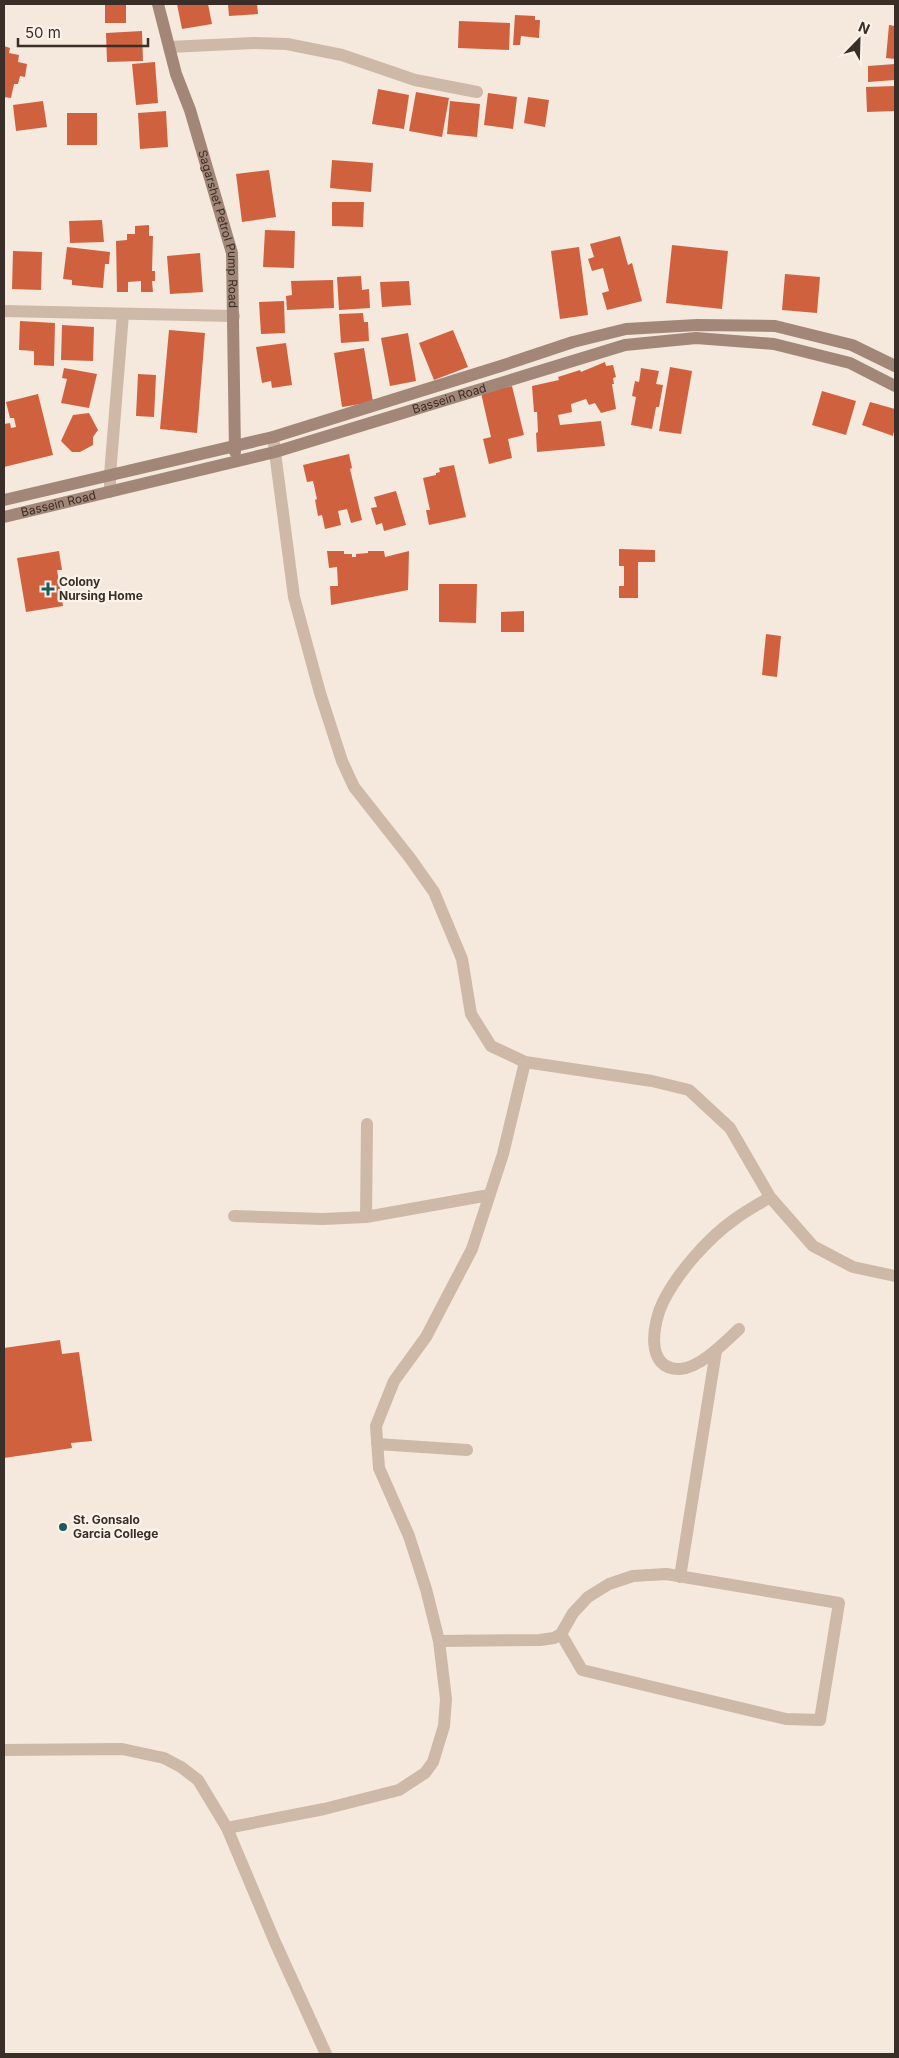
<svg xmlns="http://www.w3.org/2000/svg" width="899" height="2058" font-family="Inter,sans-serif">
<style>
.building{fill:#d0613f}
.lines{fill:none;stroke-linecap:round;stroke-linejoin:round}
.street{stroke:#ceb8a7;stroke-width:12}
.secondary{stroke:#a28778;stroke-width:12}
.poi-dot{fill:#1a5b5f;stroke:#fbf3ea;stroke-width:2}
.labels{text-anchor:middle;stroke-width:4.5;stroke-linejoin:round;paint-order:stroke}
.street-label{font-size:12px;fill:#3a2e28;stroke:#fbf3ea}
.poi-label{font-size:12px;font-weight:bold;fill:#3a2e28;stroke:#fbf3ea;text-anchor:start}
</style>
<rect width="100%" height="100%" fill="#f4e9dc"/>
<path class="building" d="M105 4H126V23H105Z
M177 4H208L212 24 182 29Z
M228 4H257L258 14 229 16Z
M515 15 535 16V20H540L539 38 521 36 520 45H513Z
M459 21 510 23 509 50 458 48Z
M889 25 895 26V59L886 58Z
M142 31 143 61 107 62 106 33Z
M4 46 10 48 9 53 19 55 18 62 27 64 25 77 20 76 18 84H14L11 98 4 97Z
M155 62 158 103 136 105 132 64Z
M895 64V80L868 82V66Z
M895 86V111L867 112 866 87Z
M378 89 409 95 404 129 372 124Z
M416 92 449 98 442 137 409 131Z
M488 93 517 97 513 129 484 125Z
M528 97 549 100 545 127 524 123Z
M43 101 47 127 16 131 13 105Z
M450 101 480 104 477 137 447 134Z
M166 111 168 147 140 149 138 113Z
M67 113H97V145H67Z
M332 160 373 163 371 192 330 188Z
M269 170 276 217 242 222 236 174Z
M332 202H364L363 227 332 226Z
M102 220 104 242 70 243 69 221Z
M149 225V236H153L152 271H155V281H152L153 292H141V281L128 282V292H117L116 241 127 240V234H135V226Z
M265 230 295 231 294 268 263 267Z
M620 236 628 265 632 263 642 301 607 310 602 293 609 291 603 268 592 271 588 259 594 257 590 244Z
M672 245 728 251 722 309 666 303Z
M67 247 110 252 109 264H105L103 288 72 285V280L63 279Z
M579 247 588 315 560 319 551 251Z
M13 251 42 252 41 290 12 289Z
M200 253 203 292 170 294 167 256Z
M785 274 820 277 817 313 782 310Z
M361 276 362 290 369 289 370 308 339 310 337 277Z
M333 280 334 308 287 310 286 296 292 295 291 281Z
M409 281 411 305 382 307 380 282Z
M284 301 285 333 261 334 259 302Z
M363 313 364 322H368L369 341 341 343 339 314Z
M20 321 55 323 54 366 34 365V351L19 350Z
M62 325 94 327 93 361 61 360Z
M169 330 205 333 197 433 160 429Z
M453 330 468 367 434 380 419 343Z
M408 333 416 381 390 386 381 338Z
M286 343 292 385 272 388 271 381 262 383 256 347Z
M364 348 373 402 342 407 334 353Z
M605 362 606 366 613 365 616 377 613 378 614 384H612L616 409 601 413 595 403 589 405 586 399 571 404 572 412 558 415 560 425 601 421 605 446 537 452 536 433 538 432 537 412H534L532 386 559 380 558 377 580 370 581 372Z
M670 367 692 371 681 434 659 431Z
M64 368 97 374 89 408 61 403 67 379 62 378Z
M641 368 659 371 656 384 663 385 659 407H656L652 429 631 425 636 397 632 396 635 381 639 382Z
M138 374 156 375 154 417 136 416Z
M512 386 524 435 508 439 512 458 489 464 483 439 491 437 481 393Z
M822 391 856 401 846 435 812 425Z
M38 394 53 455 4 467V424L10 423 11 428 16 427 14 418H10L6 402Z
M870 402 895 409V426L893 436 862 425Z
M89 413 98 430 93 437V445L80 452H72L61 441 73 415Z
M349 454 352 468 350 469 362 520 351 523 347 509 338 511 341 525 325 529 322 515 318 516 315 500 317 499 313 481 307 482 303 465Z
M454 465 466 517 429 525 426 510H430L423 478 436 475V473L440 472 439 468Z
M396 491 406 525 384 531 382 523 376 525 371 508 377 507 374 497Z
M619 549 655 550V562H638V598H619V586H624V566H619Z
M59 551 62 570H57L63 606 26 612 17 558Z
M327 551H344V554H352V557H356V554L368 553V551H384L385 557 409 551 408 590 331 605 330 586H338L337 567 329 568Z
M439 584H477L476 623 439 622Z
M524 611V632H501V612Z
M766 634 781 636 777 677 762 675Z
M60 1340 62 1354 79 1352 92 1441 71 1443 72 1448 4 1458V1348Z"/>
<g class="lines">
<path class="street" d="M169 47 254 43 287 44 342 55 415 80 477 92
M4 311 234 316
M273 437 294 597 320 693 342 761 354 787 410 858 434 892 462 959 471 1014 491 1046 525 1062 652 1081 689 1090 730 1128 770 1197 813 1246 853 1267 895 1276
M110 492V475L123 314
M234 1216 323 1219 366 1217 489 1195
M366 1217 367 1124
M739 1329C725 1342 700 1368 680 1369 644 1370 653 1322 663 1302 678 1272 708 1238 735 1219 746 1211 759 1204 770 1197
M377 1444 467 1450
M680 1577 716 1351
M439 1641 540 1640 554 1638 561 1634 573 1613 588 1597 609 1584 633 1576 666 1574 839 1603 820 1720 786 1719 582 1670 561 1634
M4 1750 122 1749 164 1758 181 1767 198 1780 227 1828 275 1942 326 2054
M227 1828 324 1809 399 1790 425 1773 433 1762 444 1726 446 1699 439 1641 426 1589 409 1536 379 1468 376 1426 394 1381 426 1337 472 1249 503 1154 525 1062"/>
<g class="secondary">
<path id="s1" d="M158 4 176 74 190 110 232 253 235 452"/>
<path d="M4 500 273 437 504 365 573 342 626 329 697 325 775 326 852 345 895 366"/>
<path id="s2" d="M4 517 275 452 625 345 696 338 774 344 850 363 895 386"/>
</g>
</g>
<g class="poi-dot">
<path d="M45.5 581.5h5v5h5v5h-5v5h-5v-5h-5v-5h5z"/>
<circle cx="63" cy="1527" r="5"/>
</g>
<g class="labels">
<g class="street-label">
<text dy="4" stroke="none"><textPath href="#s1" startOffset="234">Sagarshet Petrol Pump Road</textPath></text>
<text dy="4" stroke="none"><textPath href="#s2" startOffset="461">Bassein Road</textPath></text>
<text dy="4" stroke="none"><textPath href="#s2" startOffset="56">Bassein Road</textPath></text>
</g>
<g class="poi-label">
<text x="59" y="586">Colony<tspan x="59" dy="14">Nursing Home</tspan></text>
<text x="73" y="1524">St. Gonsalo<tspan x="73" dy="14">Garcia College</tspan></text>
</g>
</g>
<rect width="899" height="2058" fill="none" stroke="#3a2e28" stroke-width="10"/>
<g transform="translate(859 40) rotate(23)" stroke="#fbf3ea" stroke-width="4" paint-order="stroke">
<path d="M0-4L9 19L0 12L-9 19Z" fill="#3a2e28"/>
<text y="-8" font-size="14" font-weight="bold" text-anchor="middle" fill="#3a2e28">N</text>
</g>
<path d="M18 38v8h130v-8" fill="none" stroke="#3a2e28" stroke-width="2.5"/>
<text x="25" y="38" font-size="15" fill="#3a2e28" stroke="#fbf3ea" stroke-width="4" paint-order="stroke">50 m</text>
</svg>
